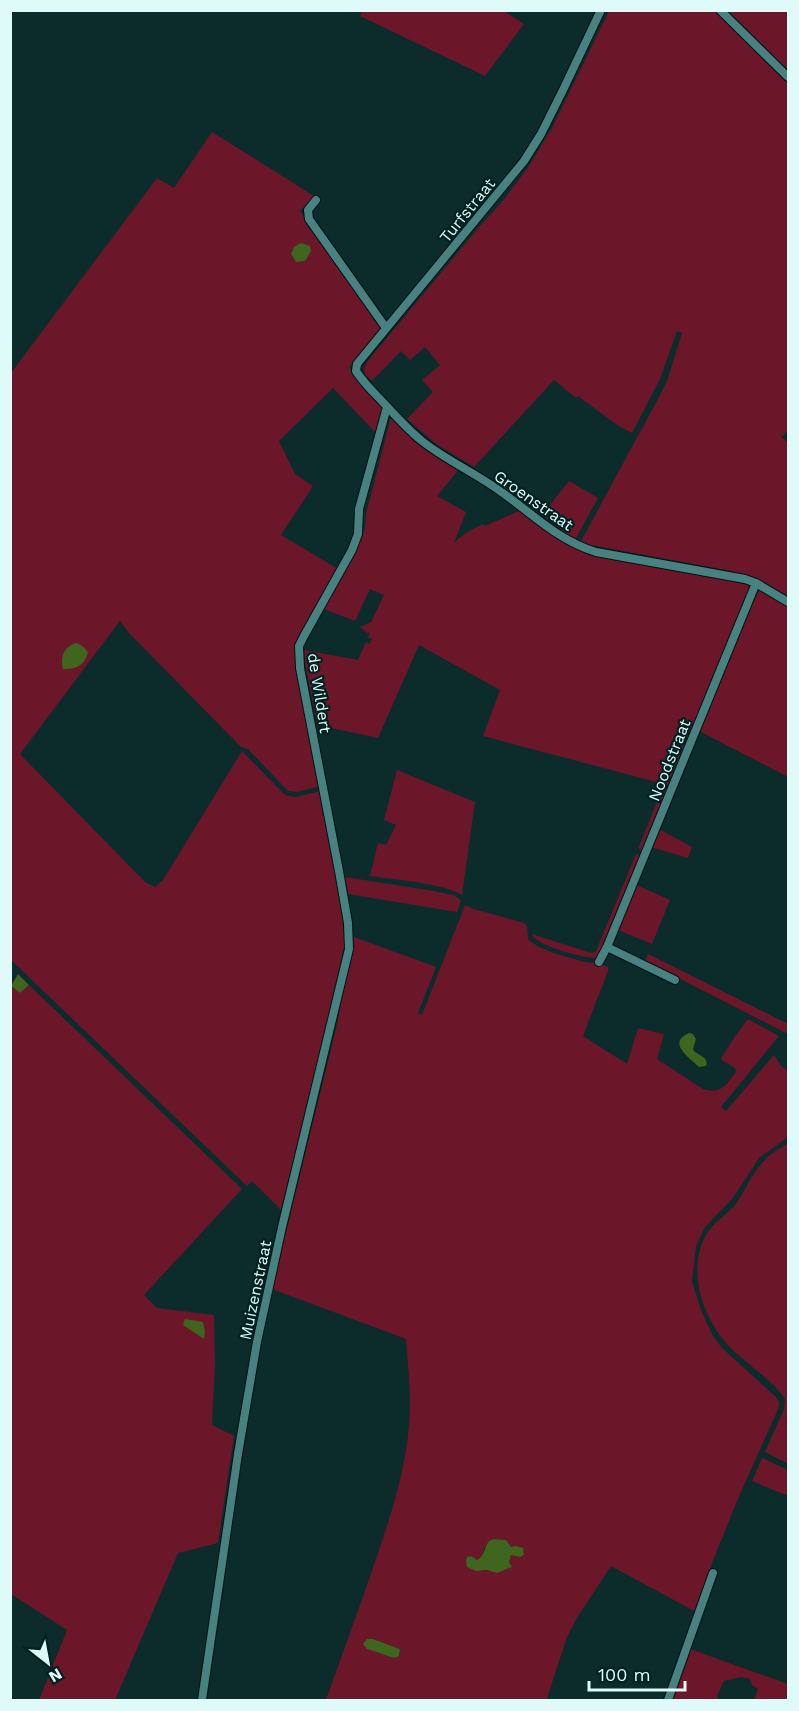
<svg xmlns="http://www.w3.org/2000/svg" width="799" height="1711" font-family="'Work Sans',sans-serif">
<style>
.green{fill:#6c1629;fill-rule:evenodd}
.water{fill:#3f651e}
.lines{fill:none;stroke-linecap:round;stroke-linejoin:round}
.minor-casing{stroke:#021212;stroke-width:10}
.minor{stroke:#488280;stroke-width:8}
.labels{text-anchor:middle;stroke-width:4.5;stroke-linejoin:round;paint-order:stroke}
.street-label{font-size:16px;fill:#defbf9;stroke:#022221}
</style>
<rect width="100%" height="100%" fill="#0c2b2b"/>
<path class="green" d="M362 10 504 11 524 24 485 76 360 16Z
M609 11H715L788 84V430L782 437 788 443V596L762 581 732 571 580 543 659 397 667 381 682 333 677 331 660 379 632 433 617 425 578 396 576 398 554 380 474 467 436 444 407 419 433 392 422 380 440 365 425 347 410 360 401 351 372 381 365 374 364 368 367 362 479 227 501 203 527 169 552 128Z
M728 11H788V70Z
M212 132 314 196 300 211 381 329 349 367 358 381 385 407 377 434 333 388 279 441 295 474 313 486 281 535 338 569 298 644 321 786 297 792 288 791 248 749 241 747 129 633 120 621 20 754 145 882 155 887 162 881 168 872 242 751 285 795 295 797 321 791 345 927V942L325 1034 281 1210 252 1181 247 1186 11 960V373L157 178 174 188Z
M391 417H393L460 468 437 496 466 512 454 543C462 535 472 529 483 524L485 526 521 510C542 527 562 544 588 553L738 581 753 586 644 851 638 849 664 784 483 736 500 690 419 645 378 738 317 725 305 661 304 650 358 660 366 642 370 644 372 639 368 637 370 632 367 633 360 627 371 622 384 595 370 589 355 621 324 609 362 539 365 526 366 514Z
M569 481 598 498 575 540 542 515Z
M760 590 788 605V777L699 731 755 596Z
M397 770 475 802 462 895C447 884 391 879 370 876L378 843 386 845 396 825 384 820Z
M659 829 692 847 688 858 651 847Z
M636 854 642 855 599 958C585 959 543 947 533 937L532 934 588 952 593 953 596 951Z
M345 877 434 891 453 895 458 898 461 901 457 912 348 894Z
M637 885 670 900 652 944 618 930Z
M465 905 474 909 524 923 527 926 528 939C538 950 570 958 585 962 593 963 600 963 608 967V971L583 1036 627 1064 638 1028 664 1034 657 1059 703 1089C721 1095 726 1085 736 1072L735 1068 722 1060 721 1058 736 1035 748 1019 779 1036 721 1107 726 1111 774 1055 781 1066 788 1071V1137L759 1158 733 1198 705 1227 696 1246 692 1282 701 1310 713 1336 722 1348 776 1397 779 1402V1407L740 1494 712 1563 696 1612 611 1566 578 1616 567 1637 549 1692 547 1700H326C342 1654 359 1609 375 1562 390 1518 405 1473 409 1426 412 1397 408 1368 406 1339L272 1289 336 1029 354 937 436 967 418 1013 422 1015ZM494 1539 506 1540 511 1547 523 1548 524 1554 511 1555 509 1562 511 1567C495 1576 494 1568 482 1571L466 1563 467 1557 471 1556 477 1560 482 1557 484 1548ZM373 1639 400 1649 399 1656 394 1658 367 1649Z
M648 954 788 1024V1034L645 961Z
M29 985 242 1189 144 1295 157 1308 214 1315 215 1365 212 1425 234 1436 218 1543 178 1553 115 1700H39L67 1630 11 1594 10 986 20 993Z
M788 1143V1464L765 1452 784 1409 785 1399C775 1383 750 1366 735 1352 705 1325 685 1273 706 1235 713 1223 726 1215 735 1205 746 1190 752 1172 766 1159 772 1152 781 1148 788 1143Z
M762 1458 788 1470V1496L752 1481Z
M690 1649 788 1684V1700H754L758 1689 752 1685 750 1679 741 1677 724 1681 717 1696 719 1700H671Z"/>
<path class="water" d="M301 243 310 246 311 251 305 261 296 262 291 254 294 247Z
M76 643C82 645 84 647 88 652 85 665 76 670 63 669 60 656 64 647 76 643Z
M18 974 29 985 20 993 11 986Z
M689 1033 693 1034 696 1039 693 1049 694 1051C699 1056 709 1057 706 1066L699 1067C690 1058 666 1043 689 1033Z
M185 1319 203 1322 205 1332 204 1339 183 1325Z
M494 1539 506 1540 511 1547 516 1546 523 1548 524 1555 520 1557 511 1555 509 1562 512 1567 497 1573 487 1570 476 1571 467 1567 466 1561 467 1557 471 1556 477 1560C484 1557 484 1548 489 1541Z
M367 1639H373L400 1649 399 1656 394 1658 367 1649 363 1644Z"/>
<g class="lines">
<defs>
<path id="minor" d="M601 10 563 90 541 134 524 161 357 364 356 371C363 382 371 390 380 399 393 413 407 429 422 441 446 460 475 473 500 491 532 513 557 540 596 552L745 579 756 583 788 602
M720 10 788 77
M316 200 308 210 309 219 386 328
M607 947 675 980
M599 962 607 947 756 583
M202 1700 238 1454 257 1342 282 1227 349 949 348 923 339 871 300 668 299 646 304 636 352 550 358 534 359 509 387 407
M668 1700 713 1573"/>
</defs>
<use href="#minor" class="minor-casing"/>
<use href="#minor" class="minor"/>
</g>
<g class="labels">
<g class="street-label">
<text transform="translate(467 210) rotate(-51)" y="6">Turfstraat</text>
<text transform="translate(534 500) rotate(35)" y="6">Groenstraat</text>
<text transform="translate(320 693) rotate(81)" y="6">de Wildert</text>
<text transform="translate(669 760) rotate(-68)" y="6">Noodstraat</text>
<text transform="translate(255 1290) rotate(-78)" y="6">Muizenstraat</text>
</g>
</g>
<rect width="799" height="1711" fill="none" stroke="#defbf9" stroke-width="24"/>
<g transform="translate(48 1663) rotate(149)" stroke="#022221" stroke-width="4.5" paint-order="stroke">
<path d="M0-4.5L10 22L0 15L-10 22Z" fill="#defbf9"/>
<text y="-9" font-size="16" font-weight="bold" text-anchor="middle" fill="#defbf9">N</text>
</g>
<path d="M589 1681v9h96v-9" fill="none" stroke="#defbf9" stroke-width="3"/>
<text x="598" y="1681" font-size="18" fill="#defbf9" stroke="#022221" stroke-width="4.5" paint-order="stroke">100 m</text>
</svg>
